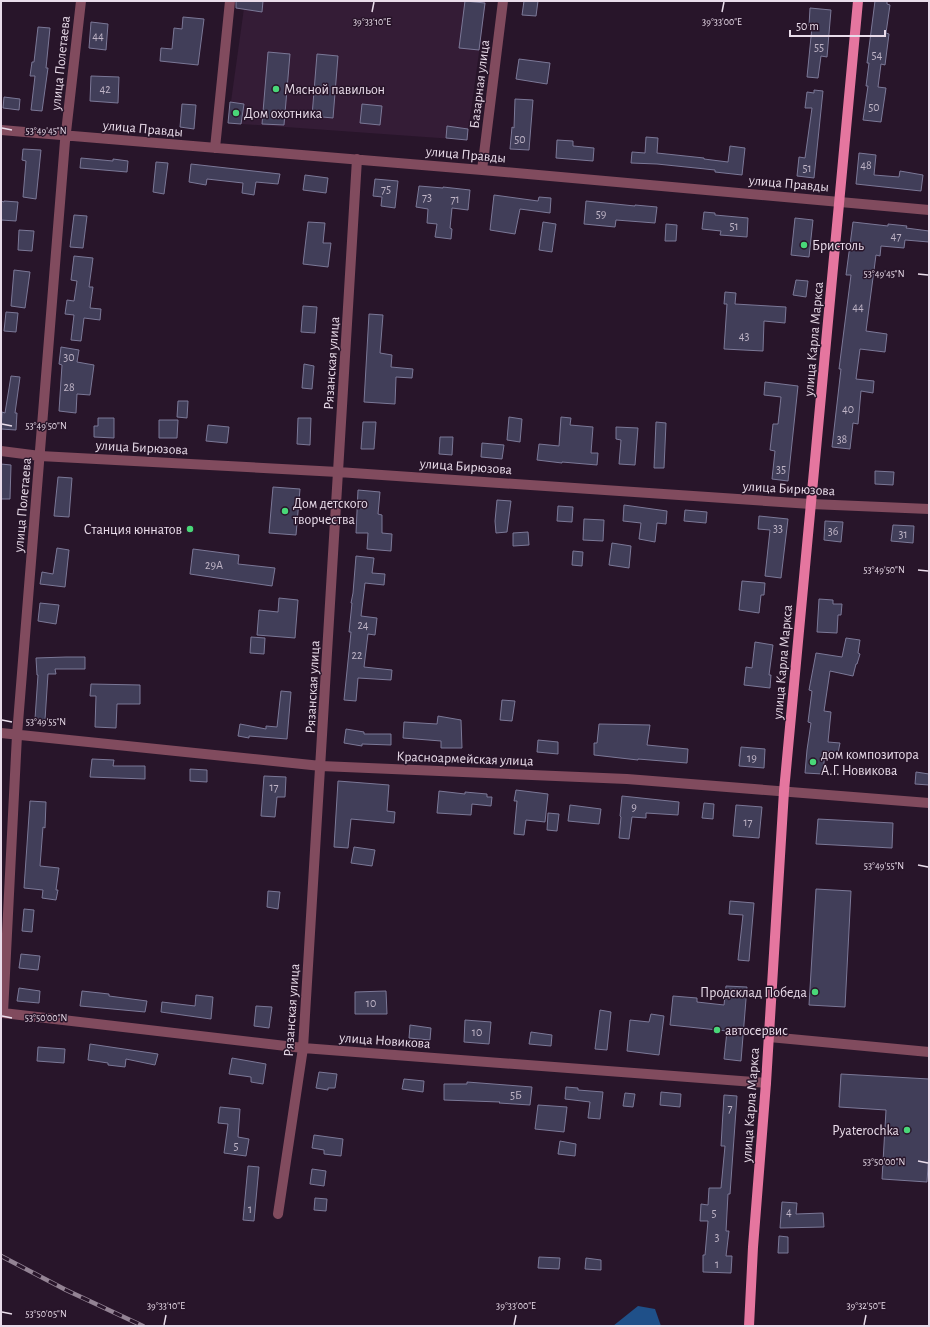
<svg xmlns="http://www.w3.org/2000/svg" width="930" height="1327" font-family="'Alegreya Sans',sans-serif">
<style>
.built{fill:#341c36}
.water{fill:#1f5089}
.building{fill:#413e59;stroke:#7b7897}
.lines{fill:none;stroke-linecap:round;stroke-linejoin:round}
.minor{stroke:#814b5e;stroke-width:10}
.major{stroke:#e5769f;stroke-width:10}
.rail-casing{stroke:#938394;stroke-width:4.5}
.rail{stroke:#28152a;stroke-width:3;stroke-dasharray:9;stroke-linecap:butt}
.ticks{fill:none;stroke:#e9dcea;stroke-width:1.5}
.poi-dot{fill:#49d778;stroke:#28152a;stroke-width:1.5}
.labels{text-anchor:middle;stroke-width:3;stroke-linejoin:round;paint-order:stroke}
.number-label{font-size:12px;fill:#bfb4c6}
.street-label{font-size:14px;fill:#e9dcea;stroke:#28152a}
.poi-label{font-size:14px;fill:#e9dcea;stroke:#28152a;text-anchor:start}
.ticks-label{font-size:10px;text-anchor:middle;fill:#e9dcea;stroke:#28152a;stroke-width:3;stroke-linejoin:round;paint-order:stroke}
</style>
<rect width="100%" height="100%" fill="#28152a"/>
<path class="built" d="M245 1H486L467 140 228 123Z"/>
<path class="water" d="M638 1306 655 1309 661 1326H613Z"/>
<path class="building" d="M236 1H263L262 12 236 8Z
M465 1 485 3 479 50 459 48Z
M524 1H538L536 16 522 15Z
M875 1H887V4L890 5 886 33 889 34 885 65 881 64 878 87 886 88 881 122 863 120 868 86H866L869 63H867Z
M810 8 831 10 827 57 821 56 818 78 807 77 812 27 809 26Z
M183 17 204 19 198 65 160 61 161 48 172 49 174 28 182 29Z
M91 22 108 24 106 50 89 48Z
M38 27 50 28 46 68H48L42 111 31 110 35 76H30L32 62H34Z
M268 52 290 54 284 125 262 124Z
M317 54 338 56 333 118 312 116Z
M519 59 550 63 547 84 516 79Z
M91 76 119 77 118 103 90 101Z
M814 90 823 91 814 178 797 176 799 157 805 158 812 108H805L807 92 814 93Z
M4 97 20 99 19 110 3 108Z
M515 99 533 100 529 150 510 149 512 127 514 128Z
M230 102 244 104 241 124 228 123Z
M182 104 196 105 194 129 180 127Z
M362 104 382 106 380 125 360 123Z
M447 126 468 129 467 140 446 138Z
M646 137 658 138 657 153 704 158V159L728 162 730 146 745 148 742 175 715 172V170L657 164 631 163 632 152 645 153Z
M557 140 573 141V146L594 148 593 161 556 158Z
M23 149 41 150 36 199 23 197 26 161 22 160Z
M859 153 876 155 874 175 899 177 900 171 923 175 921 191 856 184Z
M81 158 113 161V159L128 161 127 172 80 168Z
M156 162 168 163 164 194 153 192Z
M191 164 280 174 278 184 256 182 254 195 242 193 243 183 207 179 206 185 189 182Z
M305 175 328 178 326 193 303 190Z
M375 179 398 181 395 208 381 206 382 197 373 196Z
M419 186 443 188V187L470 190 468 210 452 208 450 228 452 229 451 239 435 237 437 224 427 223 428 209 416 207Z
M494 195 538 201 539 197 551 198 550 213 520 209 515 234 490 230Z
M1 201 4 202V201L18 202 16 221 1 220Z
M586 201 635 206V205L657 207 655 223 616 220 615 227 584 224Z
M704 212 715 213V215L748 218 747 237 720 235 721 231 702 229Z
M74 215 87 216 83 248 70 247Z
M795 218 813 220 809 257 791 255Z
M308 222 325 223 323 243H331L328 267 303 264Z
M543 222 556 224 552 252 539 250Z
M853 222 888 226V224L907 226 906 228 929 231V242L905 240 904 248 881 246 880 256 876 255 866 331 887 334 885 352 860 349 856 379 874 381 873 393 861 391 858 424 853 423 850 449 832 447 841 369H839L851 275H846Z
M666 224 677 225 676 241H665Z
M19 230 34 231 32 251 18 250Z
M74 256 93 258 89 287H93L90 308 101 309 100 320 84 318 81 341 71 340 74 315 65 314 67 300 74 301 77 281 71 280Z
M14 270 30 272 25 308 11 306Z
M796 280 808 281 806 297 793 295Z
M725 292 736 293 735 304 786 307 785 323 764 321 763 351 724 349 727 304H724Z
M303 306 317 307 315 333 301 332Z
M6 312 18 313 16 332 4 331Z
M369 314 383 315 380 353 392 355 391 367 413 369 412 378 396 377 395 404 364 402Z
M61 347 79 350 77 362 94 365 90 395 77 394 76 413 59 411 62 365 59 364Z
M304 364 314 366 312 389 302 388Z
M11 376 20 377 15 413H17L16 430 1 429 2 412 5 413Z
M765 382 798 386 788 481 772 479 775 451 770 450 773 424H778L781 397 764 395Z
M178 401H188L187 418 177 417Z
M509 417 522 419 520 442 507 440Z
M561 417 571 418 570 425 593 427 591 453H598L597 465 562 462V463L537 460 539 444 559 446Z
M98 418H114V438L94 437V426H98Z
M298 418H311L310 445 297 444Z
M159 420H178L177 438H159Z
M363 422H376L374 449H361Z
M656 422 666 423 664 468H654Z
M208 425 229 427 227 443 206 441Z
M616 427 638 428 635 465 619 464 621 440 616 439Z
M440 437H453L452 455 439 454Z
M482 443 504 445 502 459 481 457Z
M1 464 11 465 10 499H1Z
M875 471 894 472 893 485 875 484Z
M58 477 72 478 69 517 54 516Z
M273 487 300 489 296 535 269 533Z
M358 490 380 492 378 514 382 515V533L392 534 391 551 367 549 368 533H356Z
M497 500 511 501 507 532 496 533 495 521Z
M624 505 667 511 666 524 657 523 655 542 639 539 641 523 623 521Z
M558 506 573 507 572 522 557 521Z
M685 510 707 512 706 523 684 521Z
M759 516 788 519 781 578 765 576 770 530 758 529Z
M584 519 604 520 603 541 583 540Z
M825 521 843 522 841 542 824 540Z
M893 525 914 526 913 543 891 541Z
M528 532 529 545 513 546V533Z
M612 543 631 546 629 568 609 565Z
M57 548 69 550 65 587 40 584 42 572 53 574Z
M193 549 239 555 238 564 275 568 272 586 190 574Z
M573 551 583 552 582 566 572 565Z
M356 556 374 558 372 573 385 574 384 585 365 583 361 616 377 618 375 635 368 634 364 667 392 670 391 680 358 678 356 701 344 700 351 632H349L352 603H351L353 593Z
M742 581 765 583 764 595H761L759 613 739 610Z
M279 598 298 600 295 638 257 635 259 610 278 612Z
M819 599 833 600V604H842L841 615H838L837 633 817 632Z
M40 603 59 605 56 624 38 621Z
M251 637 265 638 264 654 250 653Z
M846 638 860 640 858 653 860 654 857 664H856L853 676 830 671 824 711 831 712 828 742 840 743 838 753 825 751 823 774 805 773 807 750 811 723 808 722 812 691 809 690 816 653 842 657Z
M755 642 773 645 769 675H771L770 688 744 685 746 667 752 668Z
M66 657H85V669H55L56 674H48L45 720 35 719 38 675H37L36 658Z
M91 684 140 685V704H117L116 728 95 727 96 696H90Z
M281 691 291 692 287 739 249 736V738L238 736 240 724 266 729V726L277 727Z
M502 700 515 701 512 721 500 720Z
M438 716 461 720 462 748H441V741L403 738 404 722 437 724Z
M599 724 650 725 647 745 688 749 687 763 638 759V760L594 755V743H597Z
M346 729 364 732V734H391V745L362 744V746L344 743Z
M538 740 558 742V754L537 752Z
M741 747 765 749 764 768 739 766Z
M92 759 114 760 113 766H145V779L90 777Z
M190 769 207 770V782L190 781Z
M916 772 929 774V785L915 784Z
M264 776 286 777 285 797H277L275 817 261 816Z
M338 781 389 785 387 811 395 812 394 823 351 819 348 848 334 847Z
M516 790 548 794 545 822 526 820 524 835 514 834 517 801H514Z
M439 791 465 794V792L487 794V797H492L491 806 472 804 471 815 437 813Z
M622 796 679 802 678 815 646 813V818L632 817 629 839 619 838 621 817 620 816Z
M30 801 46 802 45 828 43 827 40 866 59 868 56 890H58L56 900 42 898 43 890 24 888Z
M704 803 714 804 713 819 702 818Z
M570 805 601 809 599 824 568 821Z
M736 805 762 807 759 838 733 836Z
M548 813 559 814 557 831 547 830Z
M818 819 893 823 892 848 816 844Z
M354 847 375 850 372 866 351 863Z
M816 889 851 891 845 1007 809 1005Z
M268 891 280 892 278 909 267 907Z
M730 901 754 903 749 961 738 960 743 915 729 914Z
M24 909 34 910 32 932 22 931Z
M21 954 40 956 38 970 19 968Z
M726 986 747 987 741 1061 724 1059 727 1031 670 1025 673 996 697 998V1002L724 1005Z
M19 988 40 991 39 1003 17 1001Z
M82 991 109 994V996L147 1001 145 1012 80 1006Z
M386 991 387 1014H355V992Z
M196 995 213 997 211 1019 161 1012 162 1002 195 1006Z
M256 1006 272 1007 269 1028 254 1026Z
M600 1010 611 1012 607 1050 595 1049Z
M651 1014 664 1016 659 1055 627 1051 630 1020 649 1022Z
M465 1020 491 1022 489 1044 464 1042Z
M410 1025 431 1028 430 1040 409 1038Z
M531 1032 552 1035 551 1046 529 1044Z
M90 1044 158 1054 155 1065 126 1059 125 1067 108 1065V1063L88 1060Z
M38 1047 65 1049 64 1063 37 1061Z
M232 1058 266 1064 263 1084 251 1082V1077L229 1074Z
M319 1072 337 1074 335 1088H328V1090L316 1088Z
M841 1074 929 1079V1150L927 1182 882 1179 886 1110 839 1107Z
M404 1079 424 1081 423 1092 402 1089Z
M467 1082 532 1087 530 1105 499 1103 500 1102 444 1100V1084H467Z
M566 1087 578 1088V1090L603 1092 600 1119 588 1118 590 1102 565 1099Z
M661 1092 681 1094 680 1107 660 1105Z
M625 1093 635 1094 633 1107 623 1106Z
M724 1095 737 1096 730 1194H728L726 1231H729L726 1256H732L731 1273 703 1272V1255H705L708 1221H700L701 1204 708 1205 709 1188H721L725 1146H721Z
M538 1105 567 1107 564 1132 535 1129Z
M220 1107 240 1109 238 1137 249 1139 246 1156 224 1153 228 1124 218 1123Z
M314 1135 343 1139 341 1156 324 1154V1150L312 1148Z
M560 1141 576 1144 575 1156 558 1154Z
M248 1166 259 1167 254 1221 243 1220Z
M312 1169 326 1171 324 1186 310 1184Z
M315 1198 327 1199 326 1211 314 1210Z
M782 1202 797 1203 796 1214 823 1213 824 1227 780 1228Z
M779 1236 788 1237V1253H778Z
M539 1257 560 1258 559 1269 538 1268Z
M586 1258 601 1260V1270L585 1269Z"/>
<g class="lines">
<path class="minor" d="M81 1 65 141 17 735 3 1013 303 1048 766 1083
M1 130 482 170 929 210
M215 148 230 1
M482 170 503 1
M1 451 40 456 338 472 811 504 929 509
M1 733 321 766 627 779 929 803
M769 1037 929 1052
M278 1214 303 1048 357 159"/>
<path class="major" d="M749 1326 753 1247 766 1083 784 791 858 1"/>
<defs>
<path id="rail" d="M1 1256 66 1290 143 1326"/>
</defs>
<use href="#rail" class="rail-casing"/>
<use href="#rail" class="rail"/>
</g>
<path class="ticks" d="M372 12 374 2M722 12 724 2M2 128 12 130M918 274 928 275M2 424 12 426M918 570 928 571M2 720 12 722M918 865 928 867M2 1016 12 1018M918 1161 928 1163M2 1312 12 1314M164 1325 166 1315M514 1325 516 1315M864 1325 866 1315"/>
<g class="poi-dot">
<circle cx="276" cy="89" r="4"/>
<circle cx="236" cy="113" r="4"/>
<circle cx="804" cy="245" r="4"/>
<circle cx="285" cy="511" r="4"/>
<circle cx="190" cy="529" r="4"/>
<circle cx="813" cy="762" r="4"/>
<circle cx="815" cy="992" r="4"/>
<circle cx="717" cy="1030" r="4"/>
<circle cx="907" cy="1130" r="4"/>
</g>
<g class="labels">
<g class="number-label">
<text x="98" y="40">44</text>
<text x="819" y="51">55</text>
<text x="877" y="59">54</text>
<text x="105" y="93">42</text>
<text x="874" y="111">50</text>
<text x="520" y="143">50</text>
<text x="866" y="169">48</text>
<text x="807" y="172">51</text>
<text x="386" y="193">75</text>
<text x="427" y="201">73</text>
<text x="455" y="203">71</text>
<text x="601" y="218">59</text>
<text x="734" y="230">51</text>
<text x="896" y="240">47</text>
<text x="858" y="311">44</text>
<text x="744" y="340">43</text>
<text x="69" y="361">30</text>
<text x="69" y="391">28</text>
<text x="848" y="413">40</text>
<text x="842" y="443">38</text>
<text x="781" y="473">35</text>
<text x="778" y="532">33</text>
<text x="833" y="535">36</text>
<text x="903" y="538">31</text>
<text x="214" y="569">29А</text>
<text x="363" y="629">24</text>
<text x="357" y="659">22</text>
<text x="752" y="762">19</text>
<text x="274" y="791">17</text>
<text x="634" y="811">9</text>
<text x="748" y="826">17</text>
<text x="371" y="1007">10</text>
<text x="477" y="1036">10</text>
<text x="516" y="1099">5Б</text>
<text x="730" y="1112">7</text>
<text x="236" y="1150">5</text>
<text x="250" y="1213">1</text>
<text x="789" y="1216">4</text>
<text x="714" y="1217">5</text>
<text x="717" y="1241">3</text>
<text x="717" y="1268">1</text>
</g>
<g class="street-label">
<text transform="translate(60 63) rotate(-84)" y="5">улица Полетаева</text>
<text transform="translate(479 84) rotate(-83)" y="5">Базарная улица</text>
<text transform="translate(143 128) rotate(5)" y="5">улица Правды</text>
<text transform="translate(466 154) rotate(5)" y="5">улица Правды</text>
<text transform="translate(789 183) rotate(5)" y="5">улица Правды</text>
<text transform="translate(813 339) rotate(-85)" y="5">улица Карла Маркса</text>
<text transform="translate(331 363) rotate(-86)" y="5">Рязанская улица</text>
<text transform="translate(142 447) rotate(3)" y="5">улица Бирюзова</text>
<text transform="translate(466 466) rotate(4)" y="5">улица Бирюзова</text>
<text transform="translate(789 488) rotate(3)" y="5">улица Бирюзова</text>
<text transform="translate(22 505) rotate(-85)" y="5">улица Полетаева</text>
<text transform="translate(782 662) rotate(-85)" y="5">улица Карла Маркса</text>
<text transform="translate(312 687) rotate(-87)" y="5">Рязанская улица</text>
<text transform="translate(465 758) rotate(2)" y="5">Красноармейская улица</text>
<text transform="translate(291 1010) rotate(-86)" y="5">Рязанская улица</text>
<text transform="translate(385 1040) rotate(4)" y="5">улица Новикова</text>
<text transform="translate(750 1105) rotate(-86)" y="5">улица Карла Маркса</text>
</g>
<g class="poi-label">
<text x="284" y="94">Мясной павильон</text>
<text x="244" y="118">Дом охотника</text>
<text x="812" y="250">Бристоль</text>
<text x="293" y="508">Дом детского<tspan x="293" dy="16">творчества</tspan></text>
<text x="182" y="534" text-anchor="end">Станция юннатов</text>
<text x="821" y="759">дом композитора<tspan x="821" dy="16">А.Г. Новикова</tspan></text>
<text x="807" y="997" text-anchor="end">Продсклад Победа</text>
<text x="725" y="1035">автосервис</text>
<text x="899" y="1135" text-anchor="end">Pyaterochka</text>
</g>
</g>
<g class="ticks-label">
<text x="372" y="25">39°33'10"E</text>
<text x="722" y="25">39°33'00"E</text>
<text x="46" y="134">53°49'45"N</text>
<text x="884" y="277">53°49'45"N</text>
<text x="46" y="429">53°49'50"N</text>
<text x="884" y="573">53°49'50"N</text>
<text x="46" y="725">53°49'55"N</text>
<text x="884" y="869">53°49'55"N</text>
<text x="46" y="1021">53°50'00"N</text>
<text x="884" y="1165">53°50'00"N</text>
<text x="166" y="1309">39°33'10"E</text>
<text x="516" y="1309">39°33'00"E</text>
<text x="866" y="1309">39°32'50"E</text>
<text x="46" y="1317">53°50'05"N</text>
</g>
<rect width="930" height="1327" fill="none" stroke="#e9dcea" stroke-width="4"/>
<path d="M790 30v6h95v-6" fill="none" stroke="#e9dcea" stroke-width="2"/>
<text x="796" y="30" font-size="12" fill="#e9dcea" stroke="#28152a" stroke-width="3" paint-order="stroke">50 m</text>
</svg>
